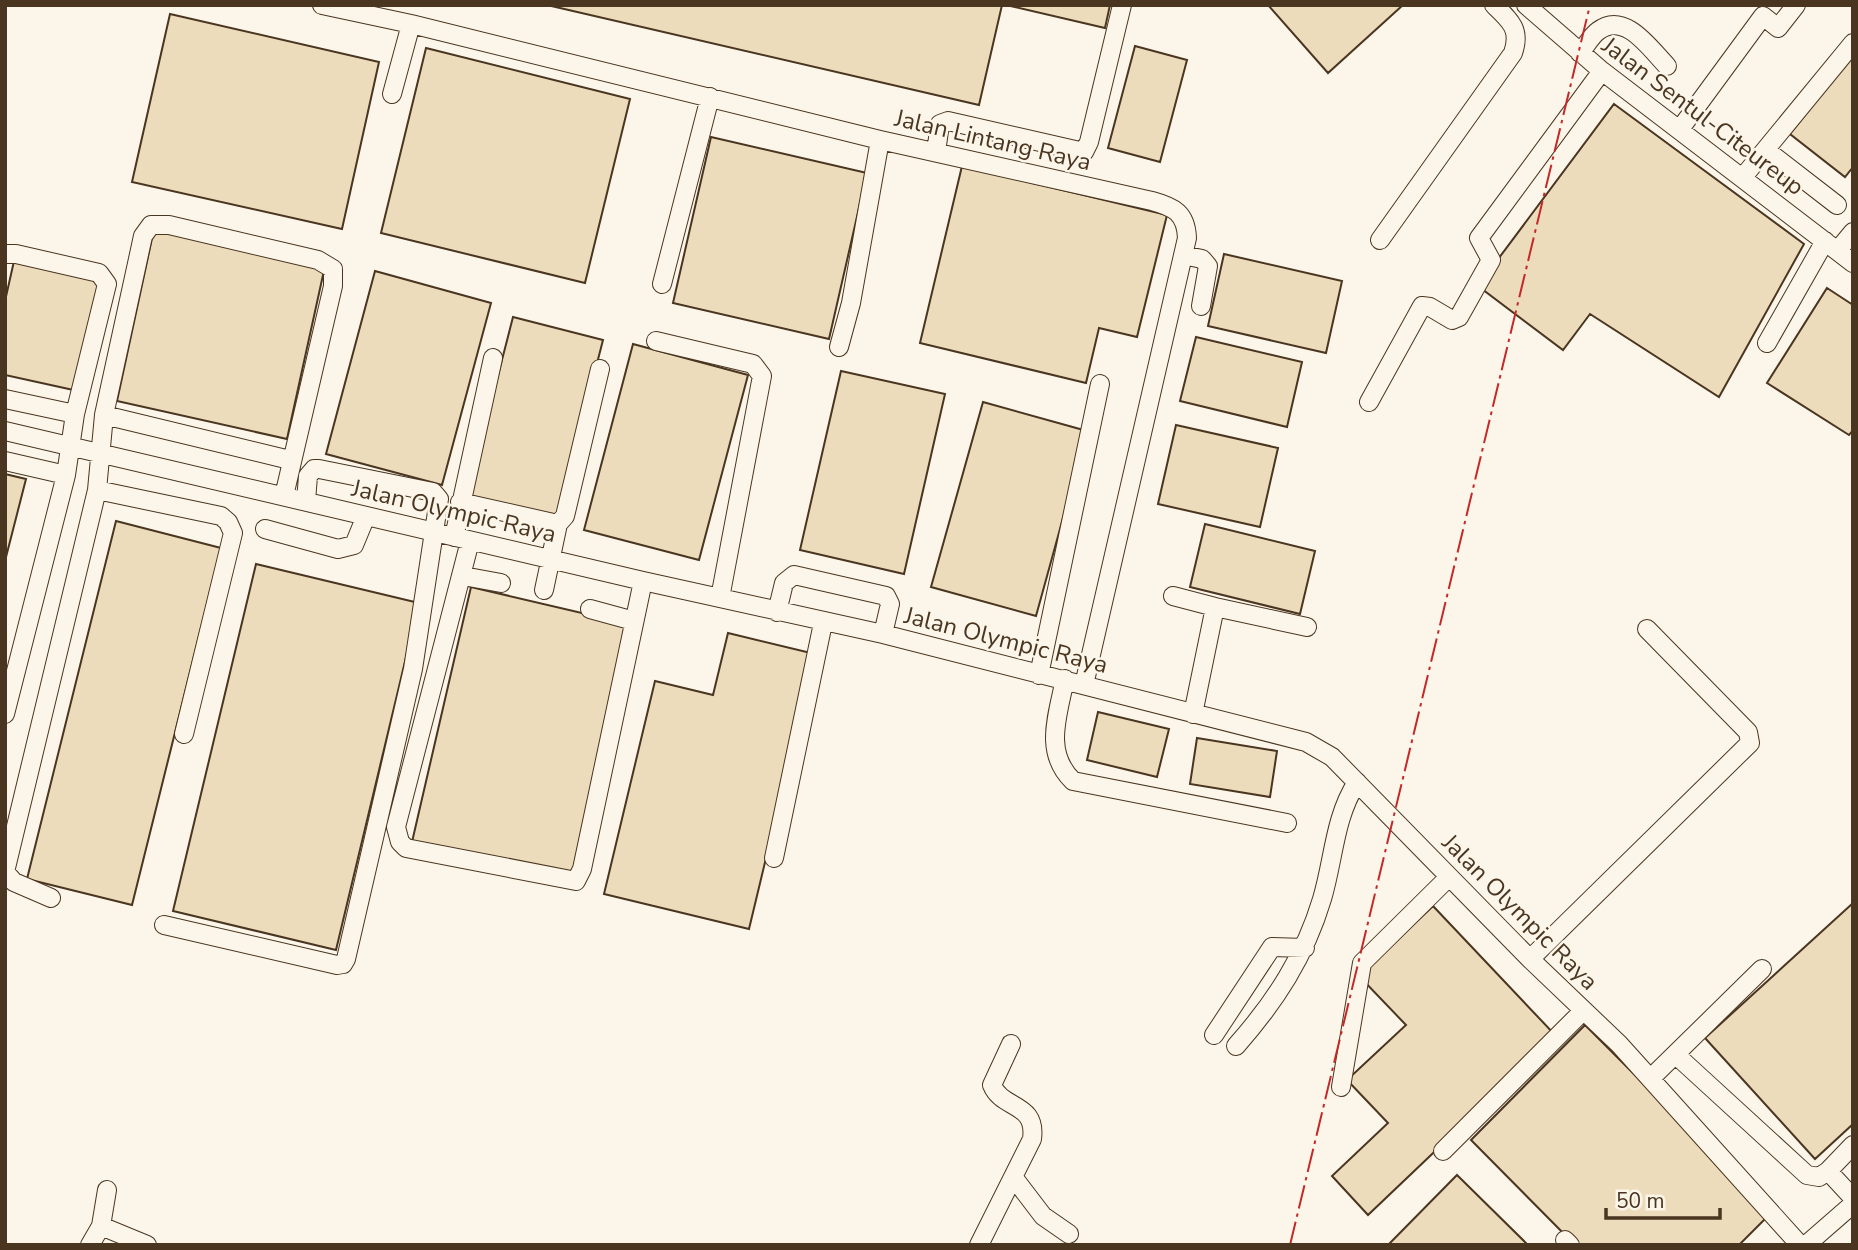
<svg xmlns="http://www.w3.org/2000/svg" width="1858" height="1250" font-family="'Nunito Sans',sans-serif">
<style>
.building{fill:#ecdcbc;stroke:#4a3520;stroke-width:2}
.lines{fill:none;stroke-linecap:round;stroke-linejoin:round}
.minor-casing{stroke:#4a3520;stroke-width:20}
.minor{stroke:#fbf6e9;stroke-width:18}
.power{stroke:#c62828;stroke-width:2;stroke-dasharray:24 5 3.5 5;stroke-linecap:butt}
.labels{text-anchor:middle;stroke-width:5;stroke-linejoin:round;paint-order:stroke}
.street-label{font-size:24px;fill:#4a3520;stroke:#fbf6e9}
</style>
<rect width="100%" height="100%" fill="#fbf6e9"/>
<path class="building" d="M547 5H1002L979 105Z
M1006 5H1110L1105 28Z
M1268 5H1403L1328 73Z
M170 14 379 62 342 229 132 182Z
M1135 46 1187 60 1160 162 1108 148Z
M426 48 630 99 585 283 381 233Z
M1853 55V167L1845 177 1790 134Z
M1614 104 1804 244 1719 397 1590 314 1563 350 1478 286Z
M711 137 867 173 829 339 673 303Z
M962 166 1167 215 1137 337 1099 328 1086 383 920 343Z
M154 229 325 266 287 439 117 401Z
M1224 254 1342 281 1326 353 1208 326Z
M14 261 103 281 78 391 5 375V301Z
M375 271 491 303 442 485 326 454Z
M1827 288 1853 305V430L1849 435 1767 383Z
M513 317 603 340 557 519 467 496Z
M1196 337 1302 362 1287 427 1180 401Z
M633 344 748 375 699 560 584 530Z
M841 371 945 394 904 574 800 550Z
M983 402 1087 431 1036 616 931 587Z
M1176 425 1278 448 1260 527 1158 504Z
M5 474 26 479 5 561Z
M116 521 221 548 132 905 27 879Z
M1205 524 1315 551 1300 614 1190 587Z
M256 564 419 603 336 950 173 911Z
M471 587 629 624 571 879 412 842Z
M728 633 815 654 749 929 604 894 655 681 713 695Z
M1098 712 1169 729 1157 777 1087 760Z
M1197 738 1277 751 1270 797 1190 784Z
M1853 903V1124L1815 1159 1705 1038Z
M1433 906 1556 1036 1368 1215 1332 1176 1388 1123 1347 1080 1406 1025 1359 976Z
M1585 1025 1772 1212 1739 1245H1575L1471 1140Z
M1457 1175 1528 1245H1388Z"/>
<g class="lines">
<defs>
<path id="minor" d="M322 5 411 24 880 140 1152 201C1174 207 1186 213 1187 238L1084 685
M1526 5 1602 71 1853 263
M1580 53C1586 46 1591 36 1598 31 1625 10 1651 50 1667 66
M392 94 411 24
M1680 129 1763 16 1778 28 1796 5
M1766 150 1837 205
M936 152 940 124 948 121 1084 152 1089 142 1122 5
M1743 177 1853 43
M1380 240 1513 53C1521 30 1511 21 1494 5
M1838 250 1853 232
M5 254H16L99 273 107 284 75 414 66 475 5 714
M1183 255 1202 259 1208 266 1201 306
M662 284 710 97
M656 341 753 364 762 376 720 598
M1767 343 1825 241
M839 347 851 303 880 140
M5 399 75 414
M1369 402 1422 306 1430 307 1452 320 1459 317 1491 260 1479 238 1602 71
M5 431 643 581 883 634 1306 742 1332 757 1530 959 1619 1044 1800 1245
M5 461 66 475
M97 490 221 516 228 522 233 533 184 734
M284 496 333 286V269L318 260 169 225H151L143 236 104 415 290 460
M460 502 558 524 544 590
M558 524 565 516 600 369
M265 529 338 549 354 545 366 516
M454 537 493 358
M470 541 396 827 400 842 406 848 576 881 582 869 643 581
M463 576 501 583
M1173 596 1215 607
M590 609 634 621
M777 612 784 583 794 575 886 596 890 604 883 634
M1039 675 1100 384
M1065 679C1058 715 1043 752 1073 781L1287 823
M1193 714 1215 607 1307 627
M774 858 823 623
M51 898 14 882 5 872 97 490 104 415
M164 925 337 965 343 964 346 959 413 669 439 499 433 492 319 469H314L308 476 306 501
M1530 959 1750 743 1748 732 1647 629
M1214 1035 1272 947 1305 948
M1236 1046C1275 1002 1305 956 1322 899 1334 859 1334 818 1357 782
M1676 1055 1807 1175 1819 1177 1828 1171
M1651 1078 1762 969
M1341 1087 1362 963 1449 877
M1853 1145 1828 1171 1853 1198
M1443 1151 1583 1011
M1014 1178 1043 1216 1069 1234
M101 1226 107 1190
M1565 1240 1570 1245
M90 1245 101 1226 147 1245
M979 1245 1032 1139C1037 1102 1002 1110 992 1085L1011 1044
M1806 1245 1853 1204"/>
</defs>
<use href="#minor" class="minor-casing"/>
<use href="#minor" class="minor"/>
<path class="power" d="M1290 1245 1590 5"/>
</g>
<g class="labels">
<g class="street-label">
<text transform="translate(1703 116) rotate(37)" y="8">Jalan Sentul-Citeureup</text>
<text transform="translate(993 140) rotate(13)" y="8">Jalan Lintang Raya</text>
<text transform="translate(454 511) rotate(13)" y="8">Jalan Olympic Raya</text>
<text transform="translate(1006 640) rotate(14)" y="8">Jalan Olympic Raya</text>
<text transform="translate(1520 912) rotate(45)" y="8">Jalan Olympic Raya</text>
</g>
</g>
<rect width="1858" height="1250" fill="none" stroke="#4a3520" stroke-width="14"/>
<path d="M1606 1208v10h114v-10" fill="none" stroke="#4a3520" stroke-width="3.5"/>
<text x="1616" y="1208" font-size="21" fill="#4a3520" stroke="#fbf6e9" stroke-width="5" paint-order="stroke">50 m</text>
</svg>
